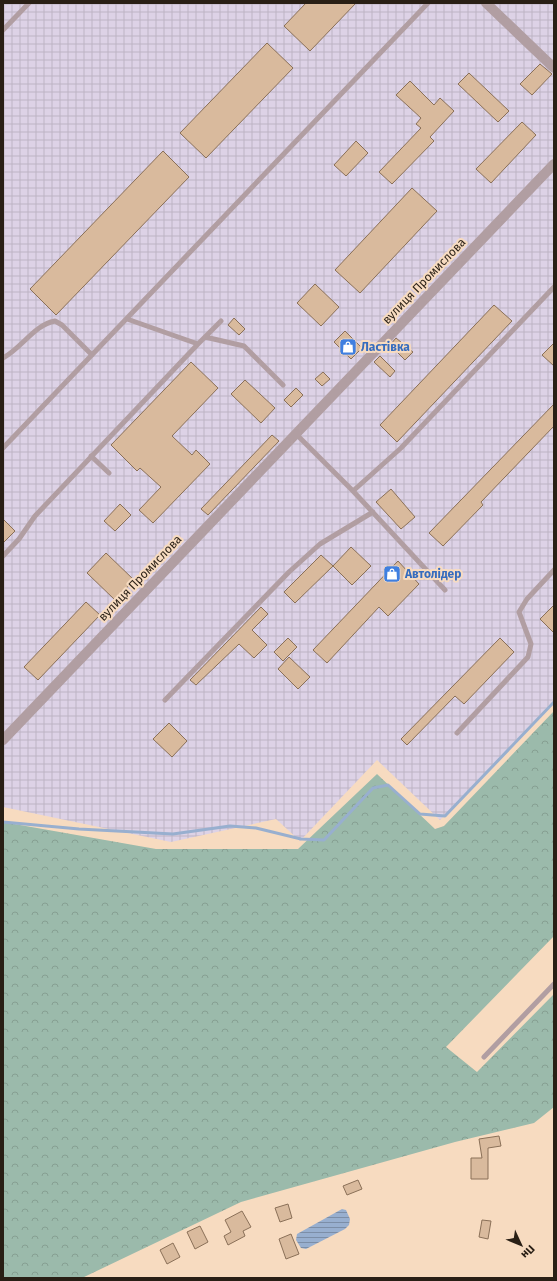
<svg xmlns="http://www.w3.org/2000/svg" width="557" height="1281" font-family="'Fira Sans',sans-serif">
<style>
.industrial{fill:url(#industrial-grid)}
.forest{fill:url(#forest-crowns)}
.water{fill:url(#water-rules)}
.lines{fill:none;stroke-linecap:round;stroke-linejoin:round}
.stream{stroke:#98afcf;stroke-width:3}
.building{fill:#d9ba9d;stroke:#8a7058}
.service{stroke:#b19ea2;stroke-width:5}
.minor{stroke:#b19ea2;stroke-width:10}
.labels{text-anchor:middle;stroke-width:4;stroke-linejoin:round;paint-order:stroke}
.street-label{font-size:12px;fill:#291f15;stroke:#f7dbc0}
.shop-label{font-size:12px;font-weight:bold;fill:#366cbe;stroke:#f7dbc0;text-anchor:start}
</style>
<defs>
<pattern id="industrial-grid" width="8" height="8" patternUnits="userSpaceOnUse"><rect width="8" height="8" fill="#ddd2e6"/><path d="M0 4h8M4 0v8" fill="none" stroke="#beb4c4"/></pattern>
<pattern id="forest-crowns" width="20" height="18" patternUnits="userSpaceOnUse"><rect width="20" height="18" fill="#9bbaab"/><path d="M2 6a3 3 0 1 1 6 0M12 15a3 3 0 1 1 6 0" fill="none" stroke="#869f92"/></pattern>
<pattern id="water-rules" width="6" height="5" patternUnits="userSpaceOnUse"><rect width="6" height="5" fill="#98afcf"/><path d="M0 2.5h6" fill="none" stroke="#7c8ea7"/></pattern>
</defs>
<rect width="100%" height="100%" fill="#f7dbc0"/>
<path class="industrial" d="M3 3H554V700L440 820 377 760 300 841 276 819 171 842 3 807Z"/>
<path class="forest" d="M554 711V936L446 1047 477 1072 554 994V1107L534 1123 455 1142 241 1202 82 1278H3V822L156 849H298L377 774 435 829 444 826Z"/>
<path class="water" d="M342 1209 346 1210 350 1219 349 1225 345 1229 306 1249 301 1248 296 1240 297 1234Z"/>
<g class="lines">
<path class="stream" d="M3 822 79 829 173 834 230 826 256 828 301 839 324 840 373 788 388 785 420 814 445 816 554 702"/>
</g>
<path class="building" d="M306 3H356L310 51 284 26Z
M267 43 293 68 206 158 180 133Z
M540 64 552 74 532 95 520 84Z
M469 73 509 111 498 122 458 84Z
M410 81 434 105 440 98 454 111 430 137 434 141 392 184 379 172 421 128 416 124 421 118 396 95Z
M522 122 536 135 491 183 476 169Z
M356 141 368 153 346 176 334 165Z
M163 151 189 177 56 315 30 289Z
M412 188 437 211 360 293 335 270Z
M315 284 339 307 321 326 297 303Z
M494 305 512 321 397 442 380 425Z
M234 318 245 329 239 335 228 325Z
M345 331 362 348 351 359 334 342Z
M396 338 413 352 405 360 390 345Z
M554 343V366L542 355Z
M380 356 395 371 390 377 374 362Z
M191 362 218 388 172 436 192 455 196 450 210 464 153 523 139 510 161 487 140 468 137 471 111 445Z
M323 372 330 379 322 386 315 379Z
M245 380 275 408 261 423 231 394Z
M296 388 303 395 291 407 284 400Z
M554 404V426L481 502 483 505 443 546 429 533Z
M272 435 279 441 208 515 201 509Z
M391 489 415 517 401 529 376 502Z
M120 504 131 515 115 531 104 521Z
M3 519 15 531 3 543Z
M351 547 371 566 352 585 333 566Z
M106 553 134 580 115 600 87 573Z
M321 555 333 566 295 603 284 592Z
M398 561 419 584 388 616 379 607 327 663 313 650Z
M86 602 100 615 38 680 24 667Z
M554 605V633L540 619Z
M261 607 268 614 252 630 267 645 254 658 239 644 196 685 190 680Z
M288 638 297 647 283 661 274 652Z
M500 638 514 652 464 704 455 696 407 745 401 739Z
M289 657 310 677 298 689 278 669Z
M169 723 187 741 172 757 153 739Z
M499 1136 501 1146 488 1148V1179H471V1158H482L479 1139Z
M358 1180 362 1189 347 1195 343 1186Z
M288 1204 292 1218 280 1222 275 1208Z
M242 1211 251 1227 243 1231 245 1236 228 1245 224 1236 231 1232 225 1220Z
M482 1220 491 1221 488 1239 479 1237Z
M200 1226 208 1242 195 1249 187 1232Z
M291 1234 299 1254 286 1259 279 1239Z
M173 1243 180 1257 167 1264 160 1250Z"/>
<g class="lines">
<path class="service" d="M3 30 29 3
M205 337 244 346 283 385
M198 344 221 321
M3 358C22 348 34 325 55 321L62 325 92 355
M296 434 353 491 445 590
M3 448 428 3
M91 456 109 473
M353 491 401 448 554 287
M3 556 19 539 35 516 198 344 127 319
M165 700 289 572 320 544 373 512
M457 733 528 657 531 644 519 612 527 599 554 570
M484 1057 554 984"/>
<path class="minor" d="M486 3 554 68
M3 740 554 164"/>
</g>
<defs>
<symbol id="shop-square" viewBox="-11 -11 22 22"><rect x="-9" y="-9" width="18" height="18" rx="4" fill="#3f7fe0" stroke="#f7dbc0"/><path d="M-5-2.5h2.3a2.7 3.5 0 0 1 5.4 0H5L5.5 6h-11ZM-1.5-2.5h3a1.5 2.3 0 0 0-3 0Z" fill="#fff"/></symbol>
</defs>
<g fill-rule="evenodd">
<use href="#shop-square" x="338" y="337" width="20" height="20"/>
<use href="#shop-square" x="382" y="564" width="20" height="20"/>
</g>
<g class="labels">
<g class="street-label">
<text transform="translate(424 281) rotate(-46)" y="4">вулиця Промислова</text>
<text transform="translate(140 578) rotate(-46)" y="4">вулиця Промислова</text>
</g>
<g class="shop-label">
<text x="361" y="351">Ластівка</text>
<text x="405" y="578">Автолідер</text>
</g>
</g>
<rect width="557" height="1281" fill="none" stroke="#291f15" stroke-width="8"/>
<g transform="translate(521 1245) rotate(134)" stroke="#f7dbc0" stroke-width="3" paint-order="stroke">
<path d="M0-3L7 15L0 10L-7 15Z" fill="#291f15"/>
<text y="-6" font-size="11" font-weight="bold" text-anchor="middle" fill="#291f15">Пн</text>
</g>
</svg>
